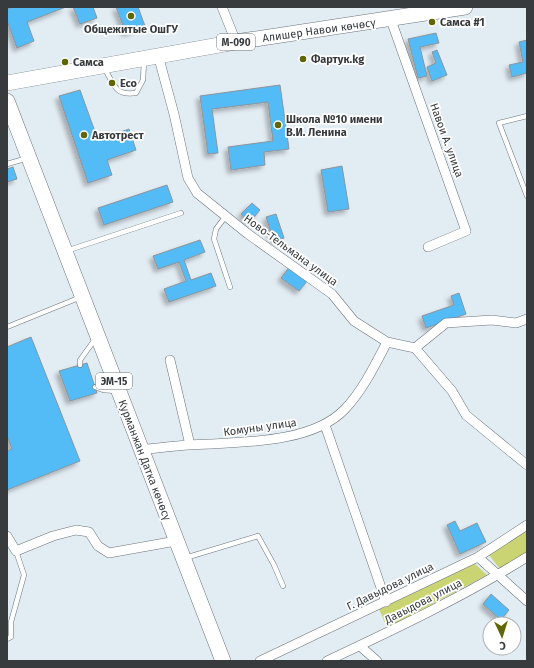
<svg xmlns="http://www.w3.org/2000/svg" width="534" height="668" font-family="'Fira Sans',sans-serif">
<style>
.green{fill:#cbd473}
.building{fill:#52bbf6;stroke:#8c959c;filter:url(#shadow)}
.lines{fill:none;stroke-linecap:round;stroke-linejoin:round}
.lane-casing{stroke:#6b747a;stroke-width:5.5}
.street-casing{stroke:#6b747a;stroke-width:10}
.primary-casing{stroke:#6b747a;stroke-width:16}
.lane{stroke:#fff;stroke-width:4.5}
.street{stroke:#fff;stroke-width:9}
.primary{stroke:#fff;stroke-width:15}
.poi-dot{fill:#606603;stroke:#fff;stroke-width:1.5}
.labels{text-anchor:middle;stroke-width:3.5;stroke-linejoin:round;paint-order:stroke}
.shield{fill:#fff;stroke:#737678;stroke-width:1}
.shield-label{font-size:10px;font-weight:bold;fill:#373b3e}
.poi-label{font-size:11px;font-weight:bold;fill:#373b3e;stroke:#fff;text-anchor:start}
.street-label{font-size:11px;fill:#373b3e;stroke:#fff}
</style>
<defs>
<filter id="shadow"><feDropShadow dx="-3.5" dy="3.5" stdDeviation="2" flood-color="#0004"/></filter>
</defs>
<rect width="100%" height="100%" fill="#e2ecf3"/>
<path class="green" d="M527 530V553L500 569 489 555Z
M474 563 487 575 387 628 379 609Z"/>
<path class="building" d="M13 7H66L27 22 34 41 17 48 7 21V9Z
M73 7H93L97 18 80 24Z
M116 7H138L145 26 126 33Z
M436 33 439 43 420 47 427 76 418 78 408 39Z
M527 40V73L512 77 509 65 523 62 519 42Z
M437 50 447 75 432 81 427 67 436 63 432 52Z
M280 85 289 149 264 152 265 165 231 170 228 147 273 141 268 102 212 109 218 153 208 154 200 96Z
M80 90 98 140 129 129 136 150 107 160 112 175 88 183 59 96Z
M342 166 349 209 328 212 321 170Z
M13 167 17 179 7 182V169Z
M167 185 173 202 104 225 98 208Z
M252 203 260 210 250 222 241 214Z
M276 214 284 238 274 241 266 217Z
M200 240 205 252 184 260 191 280 211 273 216 286 169 302 164 289 186 281 179 262 158 269 153 256Z
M290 266 308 280 299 291 281 278Z
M459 293 466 314 426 328 422 316 454 305 451 296Z
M31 337 80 461 7 490V451L12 449 7 436V347Z
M87 363 97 393 70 401 59 371Z
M455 521 460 531 477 523 486 542 460 554 447 525Z
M491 594 509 610 501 620 483 604Z"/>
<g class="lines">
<defs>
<path id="lane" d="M105 69C114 85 115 96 136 93L143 80 144 61
M527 116 499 123 527 196
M7 164 28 158
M226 216 216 229 214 239 230 287
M66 251 181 213
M7 327 81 297
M80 365V360L96 338
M95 387 103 390 116 391
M185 558 258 536 274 565 283 586
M7 639 11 637V622L24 575 16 551"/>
<path id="street" d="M222 7 236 42
M391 20 466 231 428 247
M158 55 174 114 188 178 197 193 248 234 332 294 354 321 387 342 415 348 452 391 466 415 527 465
M415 348 446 323 492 320 516 323 527 319
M170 360 190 445
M325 425 386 602
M140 450C156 448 172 446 189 445 235 442 311 445 345 409 363 390 375 365 387 342
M7 536 16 551 53 536 76 530 89 532 98 546 109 553 176 541
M478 557 527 601
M360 646 377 661
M260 661 478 557 527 525
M327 661C395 629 463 597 527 557"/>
<path id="primary" d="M7 83 236 42 465 7
M7 101 223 661"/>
</defs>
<use href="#lane" class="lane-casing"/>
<use href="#street" class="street-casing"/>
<use href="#primary" class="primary-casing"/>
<use href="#lane" class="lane"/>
<use href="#street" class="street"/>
<use href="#primary" class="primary"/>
</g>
<g class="poi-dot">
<circle cx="131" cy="16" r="4"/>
<circle cx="432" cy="22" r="4"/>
<circle cx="303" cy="59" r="4"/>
<circle cx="65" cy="62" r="4"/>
<circle cx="112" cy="83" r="4"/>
<circle cx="278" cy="125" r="4"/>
<circle cx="84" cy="135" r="4"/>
</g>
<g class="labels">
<g class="shield">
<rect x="217" y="34" width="38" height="16" rx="3"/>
<rect x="96" y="373" width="36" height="16" rx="3"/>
</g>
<g class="shield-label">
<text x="236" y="46">М-090</text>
<text x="114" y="385">ЭМ-15</text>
</g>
<g class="poi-label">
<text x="440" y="26">Самса #1</text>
<text x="131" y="33" text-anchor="middle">Общежитые ОшГУ</text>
<text x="311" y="63">Фартук.kg</text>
<text x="73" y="66">Самса</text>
<text x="120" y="87">Есо</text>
<text x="286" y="123">Школа №10 имени<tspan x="286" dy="13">В.И. Ленина</tspan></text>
<text x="92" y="139">Автотрест</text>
</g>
<g class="street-label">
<text transform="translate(319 30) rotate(-8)" y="4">Алишер Навои көчөсү</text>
<text transform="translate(447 140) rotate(70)" y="4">Навои А. улица</text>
<text transform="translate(291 250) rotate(36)" y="4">Ново-Тельмана улица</text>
<text transform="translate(260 427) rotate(-8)" y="4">Комуны улица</text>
<text transform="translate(145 460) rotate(69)" y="4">Курманжан Датка көчөсү</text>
<text transform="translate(390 586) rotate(-26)" y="4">Г. Давыдова улица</text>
<text transform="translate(423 601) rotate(-27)" y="4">Давыдова улица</text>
</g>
</g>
<rect width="534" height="668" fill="none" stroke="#373b3e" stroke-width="16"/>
<g transform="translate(502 636) rotate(176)"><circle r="19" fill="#ffffff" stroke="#afb1b2"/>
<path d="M0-3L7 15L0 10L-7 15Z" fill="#606603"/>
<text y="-6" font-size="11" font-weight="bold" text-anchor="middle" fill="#373b3e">С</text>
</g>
</svg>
